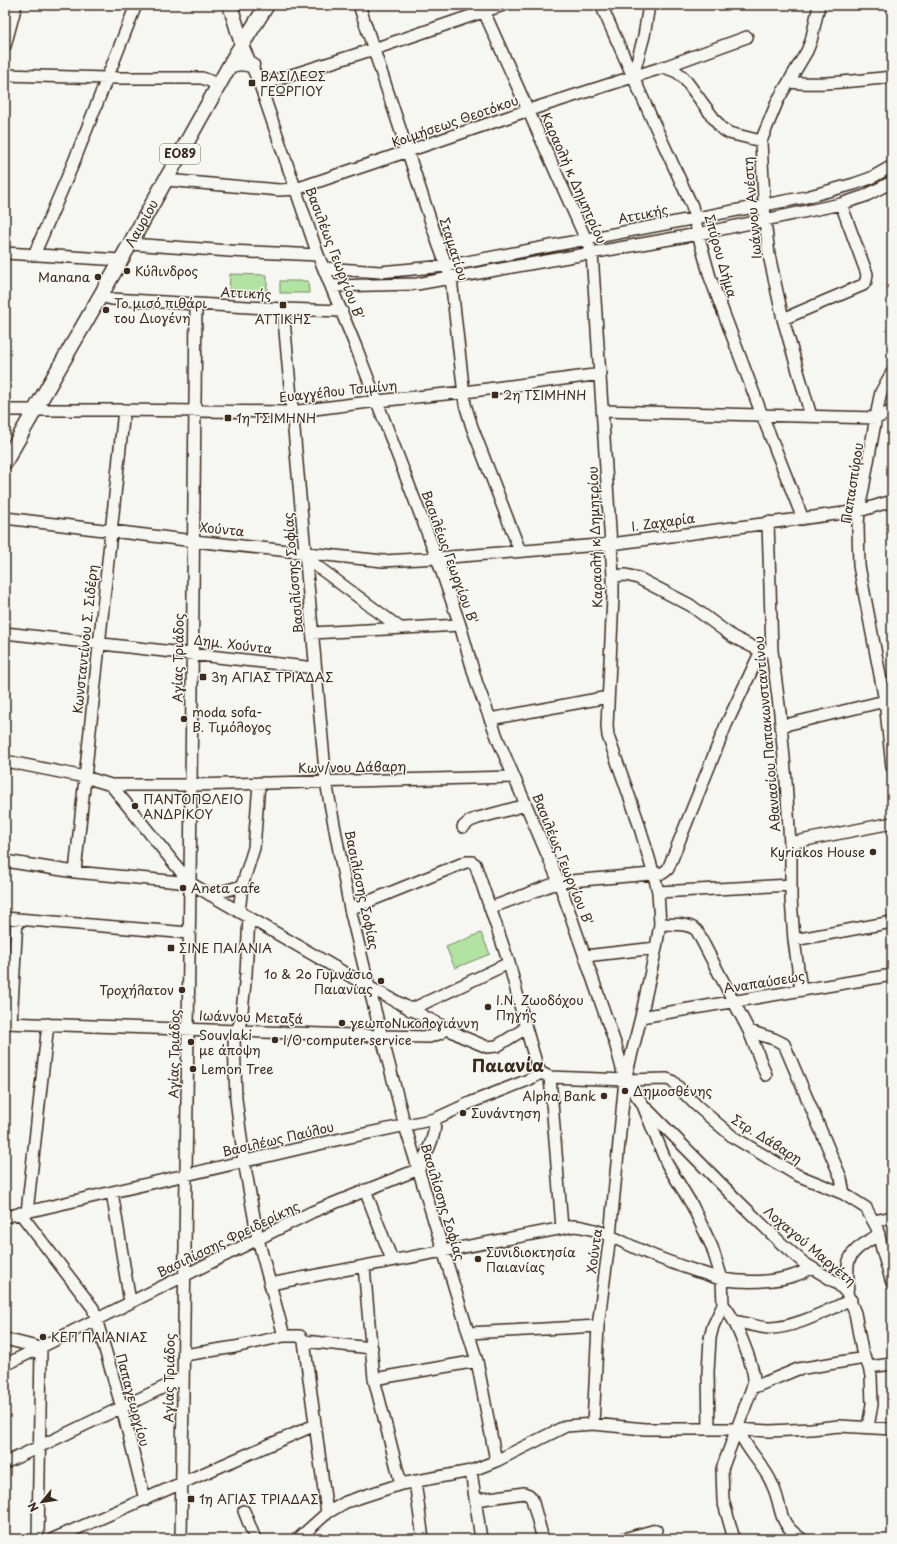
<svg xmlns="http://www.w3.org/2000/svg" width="897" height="1544" font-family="'Playpen Sans',sans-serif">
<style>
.green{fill:#b2e3a3;stroke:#768660}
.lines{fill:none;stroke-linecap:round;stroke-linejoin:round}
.minor-casing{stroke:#3b2a1e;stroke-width:14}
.major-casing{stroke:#3b2a1e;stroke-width:17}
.minor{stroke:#f6f6f2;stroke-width:11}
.major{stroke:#f6f6f2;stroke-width:14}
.poi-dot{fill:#3b2a1e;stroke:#f6f6f2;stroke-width:1.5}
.labels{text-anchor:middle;stroke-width:3;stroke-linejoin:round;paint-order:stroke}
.shield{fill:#f6f6f2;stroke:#73675e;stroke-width:1}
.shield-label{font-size:12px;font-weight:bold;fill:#3b2a1e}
.poi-label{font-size:13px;fill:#3b2a1e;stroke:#f6f6f2;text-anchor:start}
.street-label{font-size:13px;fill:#3b2a1e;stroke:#f6f6f2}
.district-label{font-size:17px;font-weight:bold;fill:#3b2a1e;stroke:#f6f6f2}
</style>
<rect width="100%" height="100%" fill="#f6f6f2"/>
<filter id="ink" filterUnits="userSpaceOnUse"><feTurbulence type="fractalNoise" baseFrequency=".025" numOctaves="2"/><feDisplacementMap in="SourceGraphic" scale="8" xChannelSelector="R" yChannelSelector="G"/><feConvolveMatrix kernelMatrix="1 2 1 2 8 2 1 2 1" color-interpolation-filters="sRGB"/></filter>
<g filter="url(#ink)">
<path class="green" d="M230 274 267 275V295L229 294Z
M280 281H308L309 293H280Z
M481 933 490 954 455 968 446 947Z"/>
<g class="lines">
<defs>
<path id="minor" d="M359 5 438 243 451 278 465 404 472 427 520 551
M481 5 592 253 613 576V597L607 726 608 736 637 818 654 875 658 892 660 924 656 948 641 1017 625 1080 610 1236 598 1326 593 1424
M601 5 652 119 692 206 698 234 710 277 762 415 803 519
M242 44 260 85 318 255 356 347 437 558 460 625 477 684 499 742 559 882 616 1046 625 1080 642 1103 667 1164 692 1205 712 1247 722 1279 723 1305 713 1326 710 1338 708 1372 709 1429
M5 46 16 5
M664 67 677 72 684 78 721 128 729 133 761 141
M5 75 106 78H202L210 81 218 86
M633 76 644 36 649 5
M789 82C819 86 861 80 892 77
M260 85 374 49 503 5
M166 180 279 190 296 189 529 110 664 67 747 37
M130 244 230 251 318 255
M5 253 121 260
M34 255 73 164 136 5
M324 268 380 272 446 266 806 197 854 184 871 178 892 166
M331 286 417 284 698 234 841 204 865 196 892 182
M100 296 112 299 283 309 342 311
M283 309 326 782 350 909 369 987 405 1126 477 1361 496 1461
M783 319 863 285 866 281 867 274 841 204
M892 372 881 392 879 401 859 511 858 526 859 566 885 701 892 767
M5 410H117L291 412 377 401 465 392 601 374
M603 411 877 418 892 411
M811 416 783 319 769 255 765 220 761 141 778 100 807 51 811 41 819 5
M5 518 194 541 383 561 437 558 611 544 859 511 892 501
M768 522 772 651 780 713 786 781 791 860V899L794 940 801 990
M306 558 400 628
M613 576 626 575 638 578 690 605 733 637 761 651
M5 633 315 668
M312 633 460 625
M490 719 608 697
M781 726 885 701
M5 761 85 777 111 785H191L513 777
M111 785 190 883 369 987 463 1037 487 1047 497 1046 526 1028
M463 827 470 821 478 818 526 805
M790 843 892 823
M5 861 75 872 190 883
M75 872 124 410
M658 892 791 885
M210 895 242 886
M490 908 559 882 663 873 668 869 726 725 761 651H772
M350 909 466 862H472L475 864 509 963 526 1028 537 1066 541 1073
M239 912 242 886 254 848 259 783
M249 917 246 974 241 1020 234 1039 236 1099 244 1161 258 1239 284 1336
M5 918 189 933
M660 924C671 925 689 922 697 931L749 1031 766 1075
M794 940 892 922
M585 956 656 948
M410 1010 509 963
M641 1017 892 975
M5 1023 382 1036 429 1037 441 1033 445 1028
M11 1023 17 919
M749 1031 774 1039 784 1044 841 1178 844 1194
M541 1073 550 1077 625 1080 667 1079 672 1081 696 1105 733 1137 797 1175 844 1194 866 1208 877 1228 883 1253 892 1283
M550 1077 562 1228
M647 1109 734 1197 782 1244 804 1263 837 1283 847 1293 855 1313 862 1351 869 1367 871 1376 872 1404 868 1427
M365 1190 392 1260
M112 1192 130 1302
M27 1212 48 1024
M20 1213 93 1308 122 1408 145 1500
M5 1217 336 1140 435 1119 472 1102 528 1080 541 1073
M874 1221 892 1217
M364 1266 374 1379 401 1484
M270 1284 574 1226C600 1228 621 1242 645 1252 662 1260 681 1266 699 1272 707 1274 715 1278 722 1279 749 1284 789 1282 811 1268
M847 1293C849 1283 847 1274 848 1265 850 1249 867 1243 879 1234
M723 1305C734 1314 753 1365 754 1379 754 1382 752 1385 752 1388
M734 1321C745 1323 757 1327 768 1328 793 1329 828 1310 851 1300
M469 1333 598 1326
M5 1339 41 1348 38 1539
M304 1341 327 1513
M184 1355 235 1347 284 1336H300L304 1341 372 1348
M5 1365 312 1212 419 1169C426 1153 436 1138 435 1119
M869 1367 892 1364
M374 1379 477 1361
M737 1429C742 1437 746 1445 752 1453 759 1463 767 1472 772 1484 784 1509 775 1521 802 1539
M5 1463 183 1378
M471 1471 481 1539
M415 1481 423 1539
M476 1500 524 1493 529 1495 532 1499 543 1539
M244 1511 255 1539
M53 1539 315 1425
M181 1539 190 883 196 305
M298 1539 327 1513 346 1502 401 1484 471 1471 496 1461 566 1426 593 1424 645 1429H737L770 1431 811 1429 839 1426 892 1429
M623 1539 656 1530
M734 1539 723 1500 722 1469 752 1388 798 1369 865 1358"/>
<g id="major">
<path d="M230 5 242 44"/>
<path d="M230 65 241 63 252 65"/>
<path id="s1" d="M5 462 121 260 236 54 267 5"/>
</g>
</defs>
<use href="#minor" class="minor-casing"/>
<use href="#major" class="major-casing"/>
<use href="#minor" class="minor"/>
<use href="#major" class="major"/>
</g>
</g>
<g class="poi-dot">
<rect x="248" y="79" width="8" height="8" rx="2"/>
<circle cx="127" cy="271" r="4"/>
<circle cx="98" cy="277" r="4"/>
<rect x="279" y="301" width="8" height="8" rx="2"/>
<circle cx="106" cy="310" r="4"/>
<rect x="491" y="391" width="8" height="8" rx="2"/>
<rect x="224" y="414" width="8" height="8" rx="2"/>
<rect x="199" y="673" width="8" height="8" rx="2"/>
<circle cx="184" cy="719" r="4"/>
<circle cx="135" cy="806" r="4"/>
<circle cx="873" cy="852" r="4"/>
<circle cx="183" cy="888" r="4"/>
<rect x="167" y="944" width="8" height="8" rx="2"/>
<circle cx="381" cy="981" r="4"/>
<circle cx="182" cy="990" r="4"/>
<circle cx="488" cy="1007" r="4"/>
<circle cx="342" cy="1023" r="4"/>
<circle cx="275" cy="1040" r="4"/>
<circle cx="191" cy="1042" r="4"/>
<circle cx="193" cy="1069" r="4"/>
<circle cx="625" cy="1091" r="4"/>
<circle cx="604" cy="1096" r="4"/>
<circle cx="463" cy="1113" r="4"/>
<circle cx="478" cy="1259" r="4"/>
<circle cx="43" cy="1337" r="4"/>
<rect x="187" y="1495" width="8" height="8" rx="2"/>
</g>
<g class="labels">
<rect class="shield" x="160" y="144" width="40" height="20" rx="3"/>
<g class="shield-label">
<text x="180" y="158">ΕΟ89</text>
</g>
<g class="poi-label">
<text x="260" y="81">ΒΑΣΙΛΕΩΣ<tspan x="260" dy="15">ΓΕΩΡΓΙΟΥ</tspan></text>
<text x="135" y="276">Κύλινδρος</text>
<text x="90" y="282" text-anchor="end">Manana</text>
<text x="114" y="308">Το μισό πιθάρι<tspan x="114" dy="15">του Διογένη</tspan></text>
<text x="283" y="324" text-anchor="middle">ΑΤΤΙΚΗΣ</text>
<text x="503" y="400">2η ΤΣΙΜΗΝΗ</text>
<text x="236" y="423">1η ΤΣΙΜΗΝΗ</text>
<text x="211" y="682">3η ΑΓΙΑΣ ΤΡΙΑΔΑΣ</text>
<text x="192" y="717">moda sofa-<tspan x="192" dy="15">Β. Τιμόλογος</tspan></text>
<text x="143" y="804">ΠΑΝΤΟΠΩΛΕΙΟ<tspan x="143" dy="15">ΑΝΔΡΙΚΟΥ</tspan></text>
<text x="865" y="857" text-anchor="end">Kyriakos House</text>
<text x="191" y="893">Aneta cafe</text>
<text x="179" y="953">ΣΙΝΕ ΠΑΙΑΝΙΑ</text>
<text x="373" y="979" text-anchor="end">1ο &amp; 2ο Γυμνάσιο<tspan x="373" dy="15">Παιανίας</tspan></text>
<text x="174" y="995" text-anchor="end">Τροχήλατον</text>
<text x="496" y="1005">Ι.Ν. Ζωοδόχου<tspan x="496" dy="15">Πηγής</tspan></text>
<text x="350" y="1028">γεωποΝικολογιάννη</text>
<text x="199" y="1040">Souvlaki<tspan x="199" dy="15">με άποψη</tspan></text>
<text x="283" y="1045">I/O computer service</text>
<text x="201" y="1074">Lemon Tree</text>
<text x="633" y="1096">Δημοσθένης</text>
<text x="596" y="1101" text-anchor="end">Alpha Bank</text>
<text x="471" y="1118">Συνάντηση</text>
<text x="486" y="1257">Συνιδιοκτησία<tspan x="486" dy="15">Παιανίας</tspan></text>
<text x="51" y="1342">ΚΕΠ ΠΑΙΑΝΙΑΣ</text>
<text x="199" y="1504">1η ΑΓΙΑΣ ΤΡΙΑΔΑΣ</text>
</g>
<g class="street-label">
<text transform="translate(455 121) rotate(-19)" y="5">Κοιμήσεως Θεοτόκου</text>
<text transform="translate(574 178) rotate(66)" y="5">Καραολή κ Δημητρίου</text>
<text transform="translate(752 208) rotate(-95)" y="5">Ιωάννου Ανέστη</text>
<text transform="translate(643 214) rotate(-11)" y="5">Αττικής</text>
<text dy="5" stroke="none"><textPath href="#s1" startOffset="275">Λαυρίου</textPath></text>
<text transform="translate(454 249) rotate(72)" y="5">Σταματίου</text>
<text transform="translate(335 253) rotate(69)" y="5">Βασιλέως Γεωργίου Β'</text>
<text transform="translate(721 256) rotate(74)" y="5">Σπύρου Δήμα</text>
<text transform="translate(246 293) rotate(3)" y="5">Αττικής</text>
<text transform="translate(338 391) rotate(-6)" y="5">Ευαγγέλου Τσιμίνη</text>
<text transform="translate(852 483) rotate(-81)" y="5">Παπασπύρου</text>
<text transform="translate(663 522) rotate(-8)" y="5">Ι. Ζαχαρία</text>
<text transform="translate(222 529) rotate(6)" y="5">Χούντα</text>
<text transform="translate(595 537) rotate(-92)" y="5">Καραολή κ Δημητρίου</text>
<text transform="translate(450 557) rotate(70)" y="5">Βασιλέως Γεωργίου Β'</text>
<text transform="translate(293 573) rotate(-95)" y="5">Βασιλίσσης Σοφίας</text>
<text transform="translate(85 639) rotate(-84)" y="5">Κωνσταντίνου Σ. Σιδέρη</text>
<text transform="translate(233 644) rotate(7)" y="5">Δημ. Χούντα</text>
<text transform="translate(178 658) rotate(-89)" y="5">Αγίας Τριάδος</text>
<text transform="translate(767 734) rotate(-95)" y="5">Αθανασίου Παπακωνσταντίνου</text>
<text transform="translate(352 767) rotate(-1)" y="5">Κων/νου Δάβαρη</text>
<text transform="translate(563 859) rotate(68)" y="5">Βασιλέως Γεωργίου Β'</text>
<text transform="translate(362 890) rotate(78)" y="5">Βασιλίσσης Σοφίας</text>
<text transform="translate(764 982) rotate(-9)" y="5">Αναπαύσεως</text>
<text transform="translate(251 1017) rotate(2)" y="5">Ιωάννου Μεταξά</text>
<text transform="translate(174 1054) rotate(-89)" y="5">Αγίας Τριάδος</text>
<text transform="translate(278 1139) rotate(-13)" y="5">Βασιλέως Παύλου</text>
<text transform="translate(767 1139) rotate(32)" y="5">Στρ. Δάβαρη</text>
<text transform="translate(443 1202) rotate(73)" y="5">Βασιλίσσης Σοφίας</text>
<text transform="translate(228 1239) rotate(-26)" y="5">Βασιλίσσης Φρειδερίκης</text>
<text transform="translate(810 1246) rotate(40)" y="5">Λοχαγού Μαργέτη</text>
<text transform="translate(594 1251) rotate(-82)" y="5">Χούντα</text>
<text transform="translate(169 1378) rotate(-89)" y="5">Αγίας Τριάδος</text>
<text transform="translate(133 1400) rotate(75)" y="5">Παπαγεωργίου</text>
</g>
<g class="district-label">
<text x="508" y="1072">Παιανία</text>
</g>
</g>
<rect width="897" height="1544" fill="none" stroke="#f6f6f2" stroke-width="20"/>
<rect x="10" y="10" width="877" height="1524" fill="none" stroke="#3b2a1e" stroke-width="1.5" filter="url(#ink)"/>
<g transform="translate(42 1502) rotate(240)" stroke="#f6f6f2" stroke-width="3" paint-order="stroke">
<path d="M0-3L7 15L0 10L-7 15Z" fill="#3b2a1e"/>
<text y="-6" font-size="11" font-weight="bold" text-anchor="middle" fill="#3b2a1e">N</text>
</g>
</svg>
